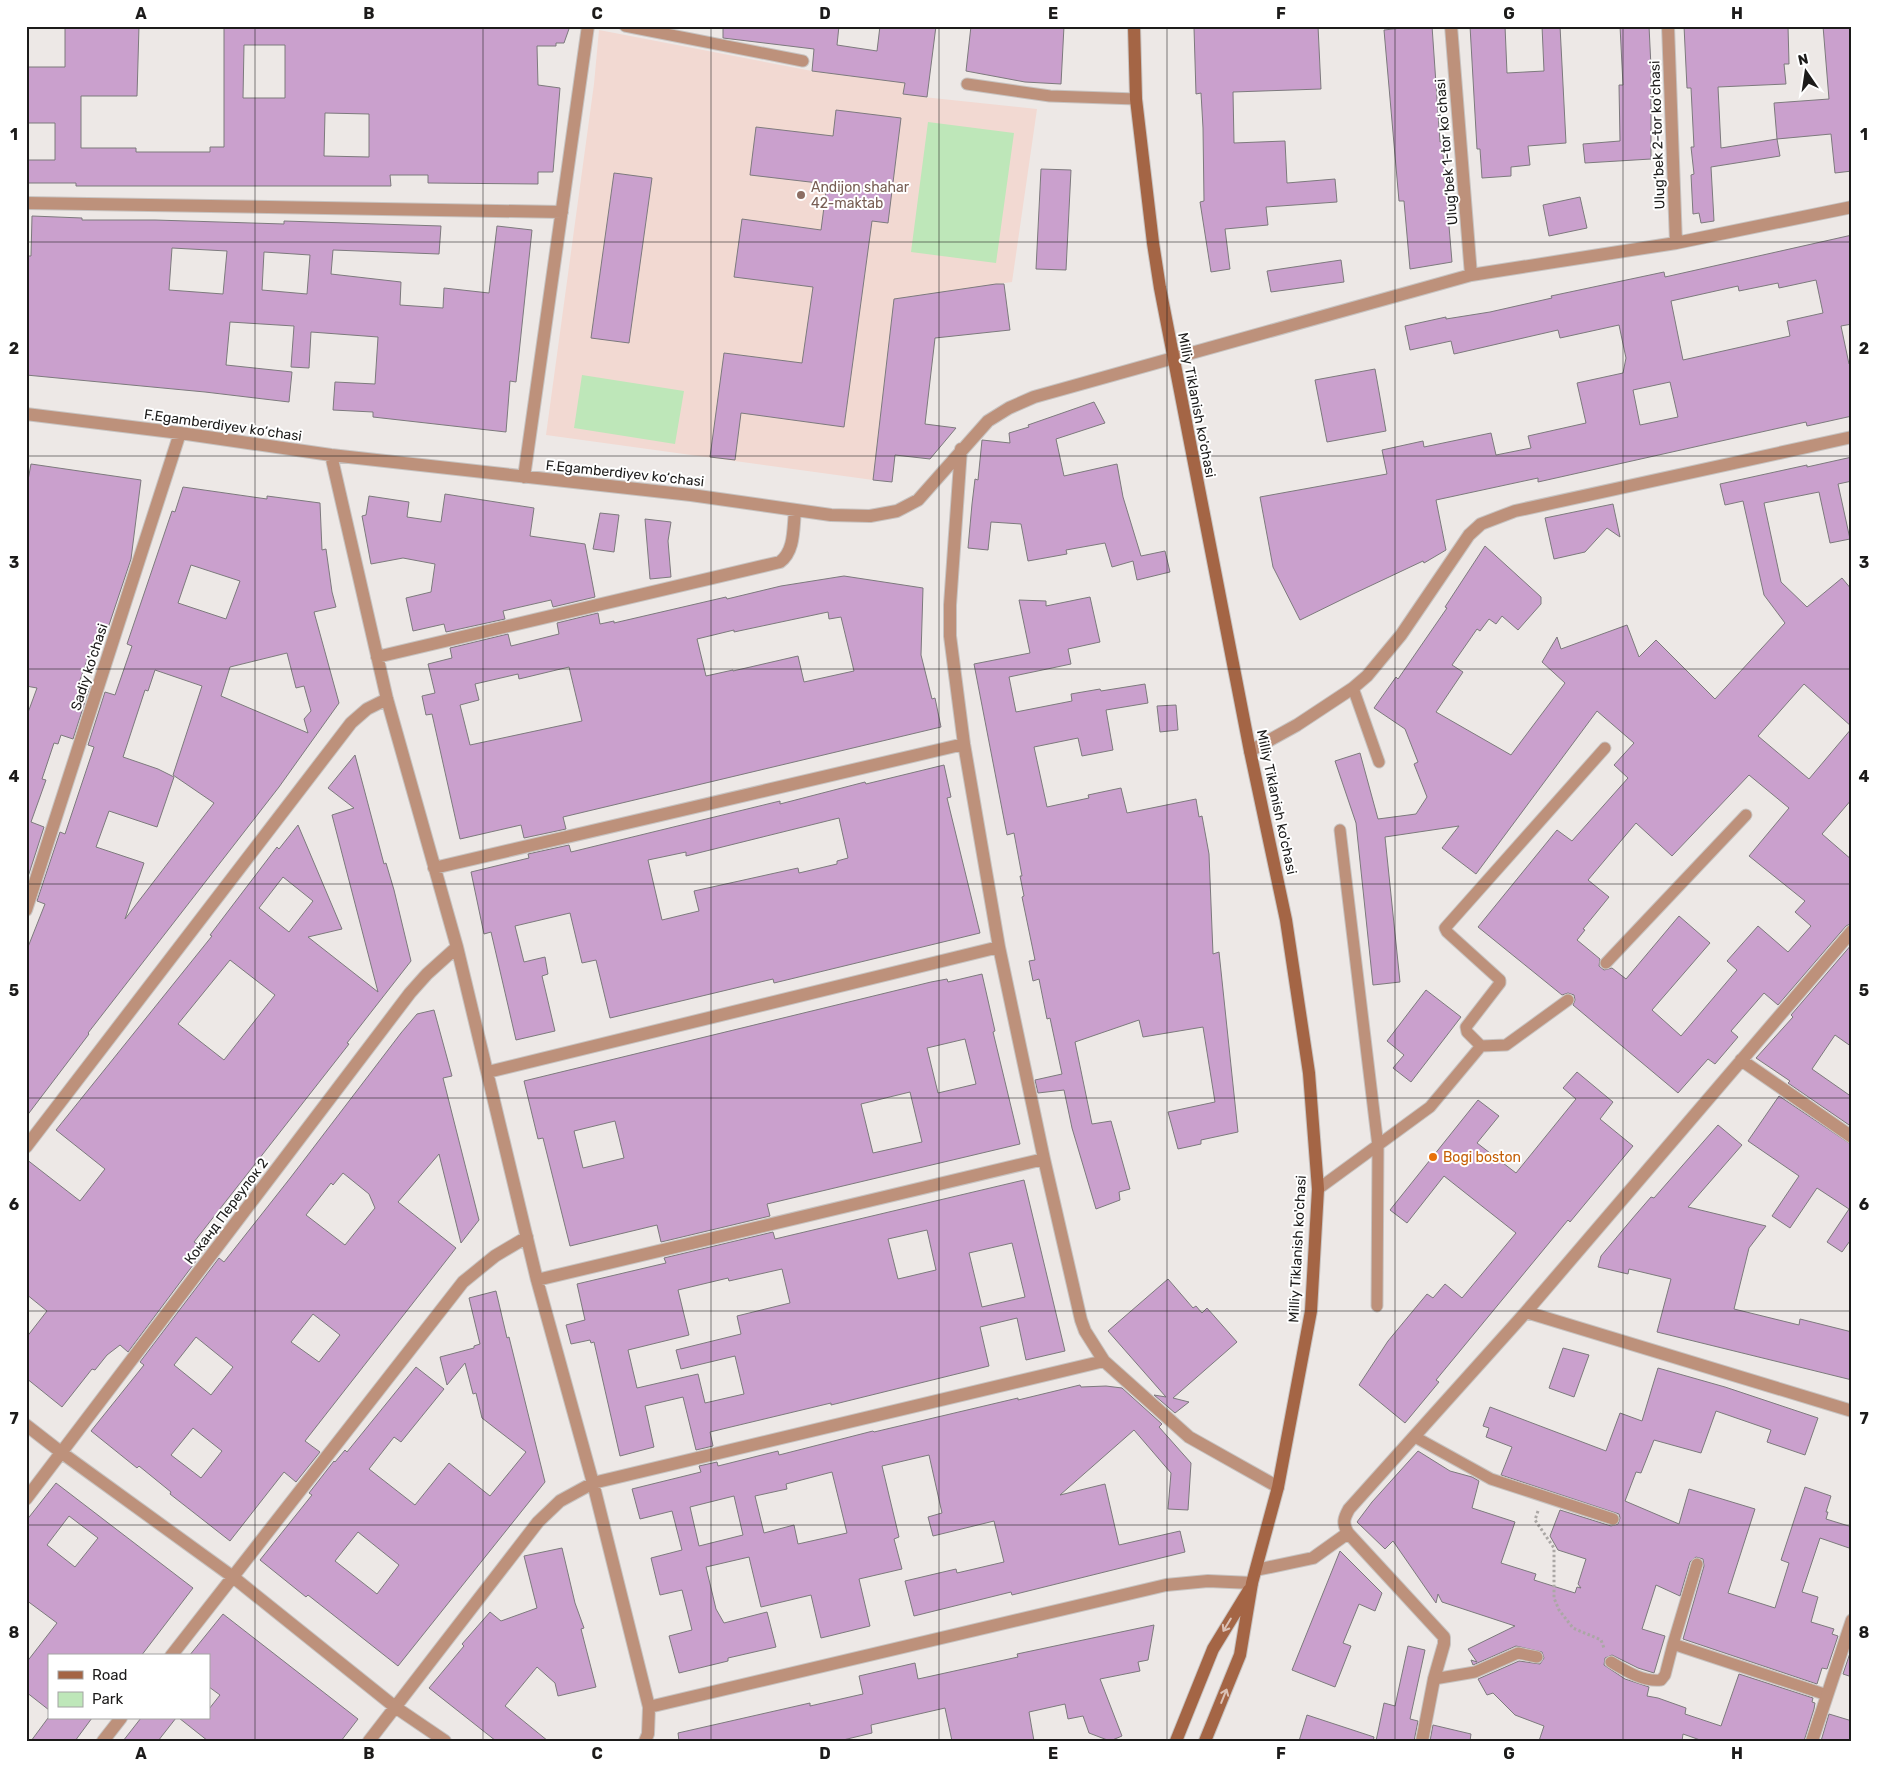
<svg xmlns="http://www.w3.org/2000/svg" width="1878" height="1767" font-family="Rubik,sans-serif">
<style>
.education{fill:#f2d9d2}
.green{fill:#bee7b9}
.building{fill:#caa0cd;stroke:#7d7a7d;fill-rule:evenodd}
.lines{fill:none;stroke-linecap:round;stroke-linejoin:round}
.lane-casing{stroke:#c7c3c1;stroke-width:13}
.street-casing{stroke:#c7c3c1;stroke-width:14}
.secondary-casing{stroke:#c7c3c1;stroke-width:14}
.path{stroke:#aba7a5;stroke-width:3;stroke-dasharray:2.5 2.5;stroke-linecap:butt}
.lane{stroke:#bd917b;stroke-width:11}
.street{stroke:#bd917b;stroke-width:12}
.secondary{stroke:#a46545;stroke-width:12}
.oneway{stroke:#dbc1b5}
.grid{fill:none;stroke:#1c1b1a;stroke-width:1;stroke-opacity:0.55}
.education-dot{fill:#8d6e63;stroke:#fff;stroke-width:2}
.food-dot{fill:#e8710a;stroke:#fff;stroke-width:2}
.labels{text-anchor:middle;stroke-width:4;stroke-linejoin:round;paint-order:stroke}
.street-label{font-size:14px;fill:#1c1b1a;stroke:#fff}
.education-label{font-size:14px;fill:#785e54;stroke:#fff;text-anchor:start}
.food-label{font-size:14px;fill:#c56008;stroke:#fff;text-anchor:start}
.neatline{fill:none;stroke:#1c1b1a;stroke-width:2}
.grid-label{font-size:16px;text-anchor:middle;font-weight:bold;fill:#1c1b1a}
</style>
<rect width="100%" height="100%" fill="#ede8e6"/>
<path class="education" d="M599 30 812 71 905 82V86L923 97 1037 109 1012 282 894 299 873 480 546 435 594 84Z"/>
<path class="green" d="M928 122 1014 133 996 263 911 252Z
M582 375 684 391 675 444 574 428Z"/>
<path class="building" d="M65 26H139L137 96H81V148H136V152H210V147H224V26H570L564 43H556V46H537L538 85 560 88 553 172H538V184L428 183V175H390L391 186H76V183H26V160H55V123H26V67H65ZM244 45H285V98H243ZM325 113 369 114V157L324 156Z
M723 26H839L837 45 877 51 880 26H936L927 97 903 94 905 83 812 71 814 49 723 38Z
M971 26H1064L1061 84 1025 82 966 71Z
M1213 26H1318L1321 89 1233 92 1234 143 1285 141 1287 183 1335 179 1337 202 1266 207 1268 225 1225 229 1230 269 1211 272 1200 202 1204 201 1203 128 1201 93 1196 94 1194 28Z
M1402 26H1432L1440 142H1442L1452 262 1410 269 1404 201H1399L1384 30 1402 28Z
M1470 26H1505L1507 73 1544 71 1542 26H1560L1566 143 1528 146 1530 165 1511 167V176L1482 178 1480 149H1477Z
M1620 26H1649L1651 67V159L1585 163 1583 144 1620 141 1619 85H1623Z
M1684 26H1788L1789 64H1784L1786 84 1718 87 1721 148 1777 139 1780 156 1711 167 1714 221 1701 223 1699 213 1693 214 1691 175 1694 174 1691 147H1694L1691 88H1687Z
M1823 26H1852V171L1835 173 1831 134 1777 139 1774 103 1829 99Z
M836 110 901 118 888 223 872 221 844 427 741 413 735 460 710 457 724 353 802 363 813 287 734 277 742 219 821 230 827 184 750 175 756 127 833 136Z
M1041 169 1071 170 1066 270 1036 269Z
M614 173 652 178 629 343 591 338Z
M1580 197 1587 228 1549 236 1543 205Z
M32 216 82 218V220H155L284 224V221L441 226 439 254 333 250 331 274 401 282 400 305 443 308 444 288 489 293 497 226 532 230 516 382 510 381 506 432 373 417V412L333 410 335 382 375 384 378 337 311 332 309 368 291 367 294 326 230 322 226 365 292 372 289 402 205 392 26 375V256H31ZM172 248 227 251 223 294 169 290ZM264 252 310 255 307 294 262 290Z
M1852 235V324L1841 326 1849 364 1852 363V416L1807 426 1806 422 1538 482V478L1436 500 1446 550 1424 563 1423 561 1353 594 1300 620 1273 567 1260 497 1387 474 1382 450 1423 441 1424 447 1491 433 1496 455 1531 448 1528 436 1586 423 1577 383 1623 373 1626 358 1619 325 1560 338 1558 330 1454 354 1451 341 1410 350 1405 326 1446 317V319L1490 312 1552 298 1551 296 1664 272 1665 277ZM1816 280 1823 313 1787 321 1790 336 1683 360 1671 301 1738 286 1739 291 1778 283 1779 288ZM1670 382 1678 417 1640 425 1633 390Z
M1341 260 1344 282 1271 292 1267 271Z
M996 284H1004L1010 330 935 338 925 424 956 428 930 459 895 455 892 482 873 480 894 299Z
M1375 369 1386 431 1327 442 1315 380Z
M1094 402 1105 423 1056 439 1064 476 1117 464 1123 497 1141 556 1165 551 1170 572 1137 580 1133 561 1112 567 1105 543 1066 550 1067 554 1028 561 1021 524 991 522 988 550 968 548 972 504 975 479 978 480 982 440 1010 443 1009 433 1029 427 1028 425Z
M1852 457V481L1838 484 1850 539 1830 543 1819 492 1764 503 1781 582 1807 607 1842 578 1852 590V727L1804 684 1758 736 1809 779 1852 728V799L1822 834 1852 860V923L1846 926 1778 1005 1764 993 1731 1031 1738 1037 1715 1064 1708 1059 1678 1093 1573 1005 1575 1000 1574 995 1568 993 1562 995 1478 927 1557 830 1572 841 1628 778 1614 765 1634 743 1597 711 1476 874 1442 848 1459 826 1385 837 1400 982 1373 985 1356 823 1335 761 1360 753 1378 819 1416 814 1427 797 1414 764 1418 762 1405 729 1374 708 1396 677 1398 679 1447 608 1445 607 1485 546 1541 597V604L1518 630 1502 616 1496 624 1489 619 1480 631 1477 629 1452 665 1463 672 1436 712 1511 755 1565 683 1542 662 1557 637 1561 649 1627 625 1639 657 1656 640 1715 699 1785 623 1764 595 1743 501 1725 505 1720 484 1807 465V467ZM1749 775 1789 808 1749 856 1805 901 1795 912 1811 926 1788 952 1758 926 1727 961 1737 970 1681 1036 1652 1010 1710 943 1679 916 1626 979 1612 968 1604 970 1599 966 1600 959 1577 940 1585 930 1583 929 1609 897 1588 880 1636 823 1672 856Z
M31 464 141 480 131 559 105 637 96 635 79 683 90 686 73 739 61 735 58 744 54 743 42 779 46 780 31 822 44 827 26 883V718L37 688 26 686V491Z
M183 487 267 499V496L320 503 322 550 326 549 332 592 336 607 314 612 339 703 279 787 88 1033 89 1034 26 1117V952L45 904 37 901 60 832 65 834 94 747 88 745 105 692 115 695 132 646 127 644 172 511 175 512ZM191 565 240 581 226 619 178 603ZM287 653 296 688 304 686 311 711 304 719 308 733 221 696 230 667ZM155 670 202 686 173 775 214 803 125 919 144 863 96 847 109 811 157 827 174 777 158 769 123 757 145 690 148 691Z
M445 494 534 508 530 536 585 544 595 597 553 607 551 600 503 611 505 619 446 632 444 624 413 631 406 598 431 592 435 564 403 558 371 564 362 516 366 515 369 496 409 502 407 517 441 522Z
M1613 504 1620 537 1607 528 1585 552 1554 559 1545 518Z
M600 513 619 515 614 552 593 549Z
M645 519 671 522 668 541 671 577 650 579Z
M844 576 923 588 921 655 932 699 935 698 941 727 563 817 566 829 524 838 521 825 460 839 432 714 426 715 422 696 435 693 428 664 452 658 450 648 508 634 511 646 559 634 557 623 598 613 600 624 614 621V623L726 597 727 599 781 586ZM828 612 829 619 841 617 854 671 804 682 798 656 733 671V670L706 676 697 639 734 630V632ZM569 667 582 721 470 745 460 705 479 700 475 684 518 674 519 679Z
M1090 597 1100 642 1068 649 1071 664 1009 677 1016 712 1072 701 1071 694 1100 689 1101 691 1145 684 1148 703 1106 710 1113 750 1082 756 1078 738 1034 747 1047 807 1089 798 1088 795 1121 788 1127 813 1196 799 1199 817 1202 816 1209 854 1213 954 1219 952 1238 1132 1201 1140V1144L1178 1149 1168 1112 1215 1102 1203 1027 1143 1037 1139 1020 1075 1042 1092 1124 1111 1121 1130 1189 1119 1192 1120 1200 1096 1209 1072 1128 1064 1090 1038 1093 1035 1080 1062 1074 1050 1018 1047 1019 1039 979 1033 981 1029 961 1035 960 1022 897 1024 896 1020 876H1022L1014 833 1007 835 974 664 1030 653 1019 600 1046 601V606Z
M1176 705 1178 730 1160 732 1157 706Z
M355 755 384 864 386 863 394 890 411 961 347 1043 349 1044 194 1242 205 1249 128 1352 120 1345 107 1355 95 1370 92 1369 62 1407 26 1378V1338L47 1311 26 1294V1159L80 1201 105 1169 56 1130 212 936 210 935 277 847 279 849 298 825 342 929 308 937 378 992 332 815 354 808 328 788ZM283 877 313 901 289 932 259 908ZM230 960 275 995 224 1060 178 1024Z
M944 765 951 797 947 798 980 933 774 983 773 979 610 1018 596 960 582 963 570 913 515 926 524 962 545 957 548 974 542 976 555 1031 516 1040 491 932 484 934 471 872 529 858 528 854 569 845 571 852 780 801V804L865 782 866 784ZM839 818 848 858 837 861V864L799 873 798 868 694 891 699 911 662 920 648 860 686 852V856Z
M1852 944V1047L1835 1035 1812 1069 1852 1097V1127L1788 1083 1790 1081 1756 1058 1793 1017 1791 1015Z
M982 974 995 1031 993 1032 1020 1144 767 1204 770 1216 661 1242 657 1225 570 1246 543 1138 538 1139 524 1081 931 982 947 979 948 982ZM965 1039 976 1084 938 1093 927 1048ZM910 1092 922 1142 873 1153 861 1104ZM615 1121 624 1158 583 1168 574 1131Z
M1426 990 1461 1017 1411 1082 1393 1068 1404 1055 1387 1041Z
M434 1010 452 1076 443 1078 479 1220 461 1243 439 1154 398 1202 456 1248 305 1441 320 1452 296 1482 284 1472 230 1541 170 1494 171 1492 139 1466 137 1468 91 1431 144 1365 140 1362 219 1258 224 1262 291 1177 401 1033 417 1014ZM343 1173 369 1194 375 1208 345 1245 306 1215 331 1183 333 1185ZM313 1314 340 1335 319 1362 291 1342ZM196 1337 233 1367 211 1395 174 1365ZM193 1428 222 1451 201 1478 171 1455Z
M1577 1072 1613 1102 1600 1119 1633 1146 1570 1222 1568 1220 1436 1380 1439 1382 1405 1423 1359 1385 1388 1341 1427 1294 1433 1298 1445 1284 1462 1298 1516 1233 1444 1176 1407 1223 1390 1210 1478 1100 1499 1116 1477 1143 1516 1173 1576 1099 1563 1088Z
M1779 1096 1852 1145V1238L1842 1252 1827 1242 1849 1209 1817 1188 1790 1228 1772 1216 1799 1176 1748 1141Z
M1718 1125 1742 1145 1688 1207 1766 1226 1749 1248 1734 1309 1799 1325 1800 1319 1852 1332V1380L1657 1332 1671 1279 1629 1269 1628 1274 1598 1267 1601 1256 1632 1219 1651 1197 1654 1198Z
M1024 1180 1065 1351 1026 1360 1017 1318 980 1327 989 1366 831 1405V1403L710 1432 713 1446 696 1450 683 1397 645 1406 654 1447 620 1456 594 1342 591 1343 590 1340 571 1344 566 1325 585 1320 577 1284 666 1263 664 1258 773 1232 775 1239ZM927 1230 936 1270 898 1279 888 1239ZM1012 1243 1025 1297 982 1307 969 1253ZM782 1269 790 1303 737 1316 741 1334 676 1350 681 1369 735 1356 744 1394 705 1403 698 1374 637 1388 628 1350 689 1335 678 1290 728 1278 729 1281Z
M1168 1279 1193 1308 1196 1306 1202 1313 1207 1308 1237 1342 1173 1398 1189 1402 1175 1413 1154 1395 1166 1397 1108 1331Z
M496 1291 507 1338 509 1337 545 1482 398 1666 308 1595 306 1597 260 1560 312 1495 309 1493 334 1461 335 1462 345 1450 347 1452 416 1367 444 1389 401 1442 394 1437 369 1469 415 1505 449 1463 490 1496 526 1452 482 1418 476 1393 473 1394 465 1363 447 1385 440 1357 474 1348V1346L480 1344 469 1298ZM358 1532 399 1565 377 1594 335 1561Z
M1563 1348 1589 1355 1574 1397 1549 1388Z
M1658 1368 1725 1387 1818 1418 1805 1455 1767 1442 1771 1430 1716 1411 1701 1453 1654 1440 1641 1473 1636 1472 1625 1501 1679 1524 1689 1489 1755 1509 1728 1593 1775 1608 1789 1563 1781 1560 1805 1487 1831 1496 1826 1512H1828L1826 1519 1852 1527V1549L1820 1538 1802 1592 1818 1597 1811 1622 1834 1629 1832 1634 1838 1636 1827 1669 1822 1668 1817 1684 1683 1639 1704 1566 1703 1559 1696 1557 1690 1562 1680 1596 1656 1585 1642 1629 1665 1636 1654 1673 1638 1668 1612 1655 1605 1658 1604 1665 1625 1679 1649 1687 1647 1696 1658 1698 1686 1708 1685 1714 1721 1726 1739 1674 1813 1698 1812 1702 1815 1703 1814 1709 1804 1741H1703L1683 1734 1682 1741H1539L1544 1726 1515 1715 1493 1693 1487 1695 1478 1679 1519 1661 1540 1664 1544 1658 1542 1652 1516 1646 1473 1665 1471 1660 1477 1662 1468 1649 1515 1626 1442 1602 1438 1594 1436 1603 1393 1541 1385 1549 1357 1522 1372 1502 1418 1451 1450 1471 1472 1477 1479 1481 1472 1508 1515 1522 1501 1563 1536 1574 1534 1580 1575 1593 1577 1587 1581 1588 1578 1584 1586 1559 1558 1550 1550 1536 1560 1510 1611 1526 1618 1524 1620 1518 1619 1514 1501 1475 1512 1447 1486 1437 1489 1428 1483 1426 1490 1407 1606 1451 1620 1413 1642 1421Z
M1080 1385 1081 1387 1106 1386 1122 1388 1162 1424 1159 1427 1191 1463 1188 1510 1168 1509 1171 1473 1134 1430 1060 1495 1105 1484 1119 1545 1180 1531 1185 1552 1012 1595 1011 1592 914 1616 905 1581 956 1569 957 1573 1004 1562 994 1521 933 1536 928 1517 942 1513 929 1455 882 1466 899 1537 894 1539 902 1569 859 1579 870 1626 821 1638 811 1595 761 1607 749 1557 706 1567 716 1609 724 1623 767 1612 776 1647 728 1658V1661L679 1673 669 1636 692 1630 682 1590 660 1595 651 1558 682 1550 672 1511 640 1519 632 1489 701 1472 699 1466 717 1462 718 1466 778 1451 779 1455 873 1431 874 1432 1018 1398V1400ZM832 1472 847 1533 798 1544 794 1525 764 1533 755 1496 787 1489 786 1484ZM734 1496 743 1535 699 1546 690 1507Z
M56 1483 193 1588 141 1656H49V1710L26 1692V1663L57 1623 26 1600V1521ZM69 1516 98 1538 75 1567 47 1545Z
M562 1548 575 1603 584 1628 581 1629 596 1687 558 1696 555 1683 537 1667 505 1706 548 1741H496L429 1688 464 1646 462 1644 490 1612 501 1621 537 1608 524 1556Z
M1340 1551 1382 1593 1375 1611 1359 1604 1343 1643 1351 1646 1335 1687 1292 1670Z
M223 1614 358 1719 341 1741H208L179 1718H209V1709L220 1695 209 1687V1656H189Z
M1154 1625 1148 1660 1138 1662 1140 1671 1100 1679 1122 1736 1110 1741 1089 1733 1083 1716 1068 1719 1065 1704 1029 1712 1034 1741H952L945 1708 871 1725 872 1733 839 1741H679L678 1733 810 1703V1706L863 1694 859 1676 915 1663 918 1679 1018 1657 1017 1654Z
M1408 1646 1425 1650 1410 1719 1418 1721 1414 1741H1376L1384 1703 1395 1706Z
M1852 1647V1677L1843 1674Z
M1829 1714 1852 1721V1741H1821Z
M1307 1715 1374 1737 1373 1741H1299Z
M48 1718H92L75 1741H31Z
M141 1718H176L158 1741H123Z
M1433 1725 1471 1734 1470 1741H1430Z"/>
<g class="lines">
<defs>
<path id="lane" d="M625 26 803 61
M967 84 1050 96 1136 99
M1353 688 1379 762
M1340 830 1378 1146 1377 1306
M1606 963 1746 815
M1481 1046 1506 1045 1568 1000
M1318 1189 1430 1107 1481 1046 1467 1032 1466 1027 1500 983V980L1447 932 1445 928 1605 748
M1415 1437 1491 1479 1613 1519
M1697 1564 1673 1644 1827 1695
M1611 1662C1626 1671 1643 1682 1661 1680L1665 1675 1673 1644
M1434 1679 1475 1672 1518 1653 1537 1657"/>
<path id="street" d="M1451 26 1471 275
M1668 26 1676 243
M26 203 562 212
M26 414 180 433 331 455 691 495 831 515 870 516 897 511 918 500 988 421 1009 408 1034 397 1471 275 1676 243 1852 207
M961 449 950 605V636L964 744 999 947 1044 1159 1081 1320 1085 1331 1104 1361 1189 1437 1278 1487
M331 455 387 699 457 947 537 1280 593 1483 649 1707 648 1734 645 1741
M524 477 588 26
M377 657 780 562C795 551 793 528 795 511
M1250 751 1297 725 1353 688 1367 676 1401 635 1469 535 1481 524 1515 511 1852 437
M434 868 964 744
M26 910 180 433
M1741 1060 1852 1137
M488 1072 999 947
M26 1147 351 723 367 709 387 699
M537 1280 1044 1159
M1526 1312 1852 1411
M26 1425 62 1453 233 1577 395 1707 445 1741
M26 1499 410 993 427 974 457 947
M1256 1570 1313 1558 1348 1533
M171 1656 463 1282 495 1256 527 1237
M649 1707 1166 1585 1208 1581 1252 1583
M103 1741 121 1718
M369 1741 538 1522 560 1501 593 1483 1104 1361
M1422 1741 1434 1679 1444 1644V1637L1348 1533C1342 1523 1344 1518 1349 1509L1526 1312 1852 931
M1812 1741 1852 1620"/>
<path id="secondary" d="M1134 26 1136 99 1153 243 1160 288 1250 751 1286 920 1309 1073 1318 1189 1311 1311 1278 1487 1252 1583 1240 1655 1205 1741
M1176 1741 1213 1649 1249 1590"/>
</defs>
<use href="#lane" class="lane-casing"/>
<use href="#street" class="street-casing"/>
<use href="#secondary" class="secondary-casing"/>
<path class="path" d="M1538 1511 1535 1520 1554 1548V1598L1559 1610 1573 1628 1601 1640 1604 1648"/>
<use href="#lane" class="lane"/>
<use href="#street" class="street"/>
<use href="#secondary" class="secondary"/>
</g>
<defs><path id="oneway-shaft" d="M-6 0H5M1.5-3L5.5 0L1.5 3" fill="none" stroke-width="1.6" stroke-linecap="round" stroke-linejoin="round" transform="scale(1.25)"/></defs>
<g class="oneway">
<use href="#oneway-shaft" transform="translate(1227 1625) rotate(121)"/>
<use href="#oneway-shaft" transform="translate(1224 1696) rotate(-68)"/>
</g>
<path class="grid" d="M255 26V1741M483 26V1741M711 26V1741M939 26V1741M1167 26V1741M1395 26V1741M1623 26V1741M26 242H1852M26 456H1852M26 669H1852M26 884H1852M26 1098H1852M26 1311H1852M26 1525H1852"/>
<circle class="education-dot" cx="801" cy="195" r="5"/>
<circle class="food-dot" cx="1433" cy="1157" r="5"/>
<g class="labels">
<g class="street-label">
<text transform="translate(1657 135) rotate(-92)" y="5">Ulug‘bek 2-tor koʻchasi</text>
<text transform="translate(1446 152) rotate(-95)" y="5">Ulug‘bek 1-tor koʻchasi</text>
<text transform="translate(1197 405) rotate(79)" y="5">Milliy Tiklanish ko'chasi</text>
<text transform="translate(223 425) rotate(8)" y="5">F.Egamberdiyev kо‘chasi</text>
<text transform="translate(625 473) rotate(6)" y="5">F.Egamberdiyev kо‘chasi</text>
<text transform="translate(89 667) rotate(-72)" y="5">Sadiy ko'chasi</text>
<text transform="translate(1277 802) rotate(78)" y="5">Milliy Tiklanish ko'chasi</text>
<text transform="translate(226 1211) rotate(-53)" y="5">Коканд Πереулок 2</text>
<text transform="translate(1297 1249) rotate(-87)" y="5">Milliy Tiklanish ko'chasi</text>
</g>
<g class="education-label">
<text x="811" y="192">Andijon shahar<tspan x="811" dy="16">42-maktab</tspan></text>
</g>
<g class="food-label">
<text x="1443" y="1162">Bogi boston</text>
</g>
</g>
<rect width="1878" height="1767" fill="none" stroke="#ffffff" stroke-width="55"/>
<rect x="48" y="1654" width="162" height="65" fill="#ffffff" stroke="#a4a4a3"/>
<rect x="58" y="1671" width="25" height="8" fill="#a46545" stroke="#a4a4a3"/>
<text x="92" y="1680" font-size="15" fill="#1c1b1a">Road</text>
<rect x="58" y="1692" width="25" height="15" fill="#bee7b9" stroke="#a4a4a3"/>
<text x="92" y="1704" font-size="15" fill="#1c1b1a">Park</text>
<g transform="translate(1806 72) rotate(347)" stroke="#ffffff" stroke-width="4" paint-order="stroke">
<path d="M0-4L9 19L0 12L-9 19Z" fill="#1c1b1a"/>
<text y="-8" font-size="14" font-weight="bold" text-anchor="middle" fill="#1c1b1a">N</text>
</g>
<rect x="28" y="28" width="1822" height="1712" class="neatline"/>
<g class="grid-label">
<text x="141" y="19">A</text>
<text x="369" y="19">B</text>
<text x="597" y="19">C</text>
<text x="825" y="19">D</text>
<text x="1053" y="19">E</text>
<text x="1281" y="19">F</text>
<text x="1509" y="19">G</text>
<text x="1737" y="19">H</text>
<text x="14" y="140">1</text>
<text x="1864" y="140">1</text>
<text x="14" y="354">2</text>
<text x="1864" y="354">2</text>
<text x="14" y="568">3</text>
<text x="1864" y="568">3</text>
<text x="14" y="782">4</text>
<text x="1864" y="782">4</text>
<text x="14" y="996">5</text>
<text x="1864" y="996">5</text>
<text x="14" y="1210">6</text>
<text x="1864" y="1210">6</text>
<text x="14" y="1424">7</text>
<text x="1864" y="1424">7</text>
<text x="14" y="1638">8</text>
<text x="1864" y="1638">8</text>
<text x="141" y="1759">A</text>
<text x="369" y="1759">B</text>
<text x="597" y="1759">C</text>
<text x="825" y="1759">D</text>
<text x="1053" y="1759">E</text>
<text x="1281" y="1759">F</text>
<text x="1509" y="1759">G</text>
<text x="1737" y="1759">H</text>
</g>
</svg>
